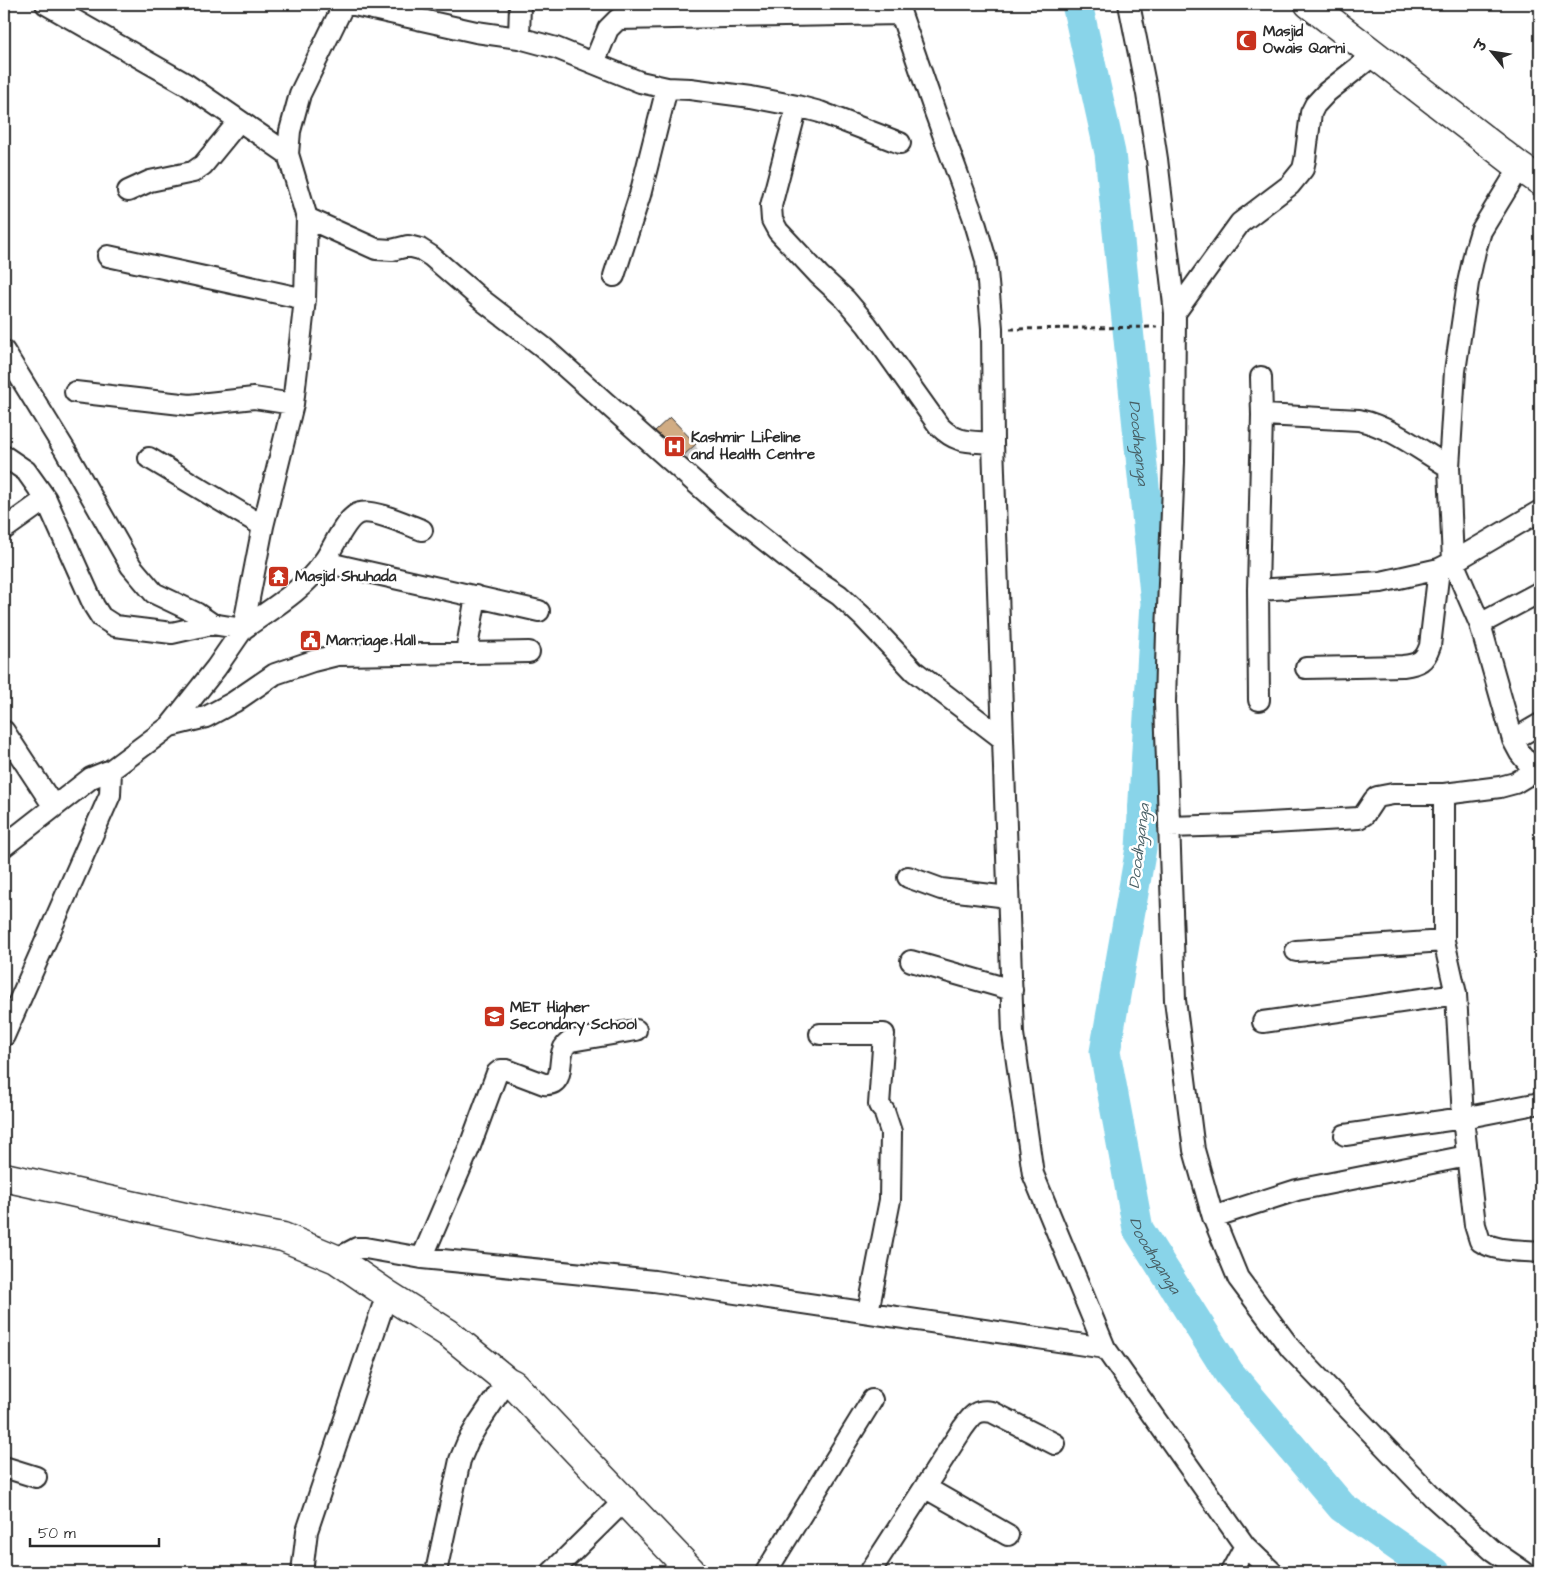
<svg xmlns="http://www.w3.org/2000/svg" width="1544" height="1576" font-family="'Architects Daughter','Playpen Sans Deva',sans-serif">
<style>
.shadow{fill:#0003}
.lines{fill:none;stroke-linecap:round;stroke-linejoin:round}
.river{stroke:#89d4e9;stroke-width:31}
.building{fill:#d1ac83;stroke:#2b2b2b}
.minor-casing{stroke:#2b2b2b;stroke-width:24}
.secondary-casing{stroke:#2b2b2b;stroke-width:31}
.primary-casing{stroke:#2b2b2b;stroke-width:31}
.path{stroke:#2b2b2b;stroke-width:3;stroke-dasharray:5 4;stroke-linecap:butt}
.minor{stroke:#fff;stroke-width:20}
.secondary{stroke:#fff;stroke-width:28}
.primary{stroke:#fff;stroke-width:28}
.labels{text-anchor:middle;stroke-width:5;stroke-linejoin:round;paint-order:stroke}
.poi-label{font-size:15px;font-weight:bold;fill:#2b2b2b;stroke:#fff;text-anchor:start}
.water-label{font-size:16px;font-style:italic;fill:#475e64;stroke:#fff}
</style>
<rect width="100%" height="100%" fill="#fff"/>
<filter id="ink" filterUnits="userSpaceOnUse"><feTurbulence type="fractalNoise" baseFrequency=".02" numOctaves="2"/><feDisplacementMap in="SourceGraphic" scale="10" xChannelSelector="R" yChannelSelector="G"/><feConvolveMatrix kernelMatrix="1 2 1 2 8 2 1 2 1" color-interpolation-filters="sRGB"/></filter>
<g filter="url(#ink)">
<path class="shadow" d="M657 431 695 444 698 450 687 461 660 437Z"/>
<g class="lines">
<path class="river" id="s1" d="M1077 4 1110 153 1156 603 1141 848 1105 1052 1138 1229 1229 1373 1342 1507 1435 1572"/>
</g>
<path class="building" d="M670 417 696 444 683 456 655 431Z"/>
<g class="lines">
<defs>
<path id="minor" d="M46 4 186 84 288 154
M350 4 476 32 519 38 556 48 640 82 667 88 690 89 751 97 797 106 820 112 900 143
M895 4 901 14 935 112 973 216 986 260 992 328 993 443 1013 1034 1033 1174 1105 1348
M1129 4 1147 94 1157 159 1175 313 1174 462 1167 632 1165 702 1175 1000 1194 1150 1213 1217 1238 1278 1291 1349 1433 1497 1492 1550 1524 1572
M519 38 520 4
M594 63 608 29 618 19 901 14
M797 106 771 206 772 220 778 231 819 275 845 299 867 325 939 426C957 444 969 441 993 443
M1520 167 1481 231 1475 251 1468 283 1455 371 1449 467 1453 562 1480 624 1513 740 1520 753 1540 778
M128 191 150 181 193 172 203 165 239 121
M307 218 376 249 392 250 408 246 420 249 431 256 482 300 543 347 724 508 809 575 839 595 864 618 914 671 1003 739
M108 256 305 299
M614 276 640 195 667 88
M1175 313 1240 223 1290 185 1303 169 1305 160 1311 113 1315 105 1327 92 1375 54
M4 351 65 450 131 566 154 593 196 613 212 624 243 629C271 609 304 590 324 561 333 549 346 516 360 513 374 509 408 525 422 530
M75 392 190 405 254 398 293 404
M1262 415 1359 420C1391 427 1420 450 1449 467
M4 456 26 471 46 499 94 606 101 617 115 626 172 633 212 624
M149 458 263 526
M4 529 46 499
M324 562 539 611
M1258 590 1381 582 1439 569 1453 562 1540 511
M1480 624 1540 592
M466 653 476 596
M1306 668 1403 666C1419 664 1425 661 1430 646L1439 569
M1259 700 1258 590 1262 415 1261 377
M170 726 206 717 234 702 275 674 313 661 337 655 529 652
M4 731 54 807
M1513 740 1540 724
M1444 794V941L1456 994 1463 1118 1475 1225 1480 1241C1496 1252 1521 1250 1540 1252
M1169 827 1235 825 1359 818 1364 815 1374 800 1377 797 1393 794H1444L1500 787 1515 783 1535 771
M4 846 91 778 111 770
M908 877 941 889 1008 897
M1296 951 1444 941
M911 961 1012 990
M1263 1022 1456 994
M820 1034H884L879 1105 884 1111 891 1132 890 1200 868 1312
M4 1036 110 795 111 770 170 726 216 668 243 629 263 526 293 404 305 299 307 218 288 154 290 131 300 94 344 4
M1345 1135 1463 1118 1540 1103
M1213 1217 1297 1190 1467 1156
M422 1258 470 1146 497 1073 501 1070H507L544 1084C565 1086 558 1062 563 1050 564 1046 567 1044 571 1041L636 1030
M336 1259 357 1248H365L422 1258 654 1281 1105 1348 1245 1546 1231 1572
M4 1467 36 1477
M926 1488 1008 1535
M1245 1546 1272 1572
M302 1572 307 1531 387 1294
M436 1572 460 1460 468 1441 478 1424 507 1381
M552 1572 624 1501
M766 1572 872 1400
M870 1572 963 1428C972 1416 975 1409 992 1412L1055 1444"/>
<path id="secondary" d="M4 1177 216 1224 283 1237 336 1259 387 1294 448 1333 507 1381 513 1384 692 1572"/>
<path id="primary" d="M1309 4 1520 167 1540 181"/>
</defs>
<use href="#minor" class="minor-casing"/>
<use href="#secondary" class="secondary-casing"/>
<use href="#primary" class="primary-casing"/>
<path class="path" d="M1010 329 1157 327"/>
<use href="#minor" class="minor"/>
<use href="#secondary" class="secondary"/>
<use href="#primary" class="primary"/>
</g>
</g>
<defs>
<symbol id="mosque-square" viewBox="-11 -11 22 22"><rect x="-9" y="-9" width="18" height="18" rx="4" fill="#c8321e" stroke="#fff"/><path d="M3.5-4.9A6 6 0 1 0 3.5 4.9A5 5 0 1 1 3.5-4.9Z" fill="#fff"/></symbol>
<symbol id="hospital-square" viewBox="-11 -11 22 22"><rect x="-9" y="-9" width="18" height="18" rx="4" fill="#c8321e" stroke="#fff"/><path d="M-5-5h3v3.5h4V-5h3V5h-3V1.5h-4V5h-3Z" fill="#fff"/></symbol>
<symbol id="temple-square" viewBox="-11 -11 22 22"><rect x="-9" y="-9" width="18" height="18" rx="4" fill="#c8321e" stroke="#fff"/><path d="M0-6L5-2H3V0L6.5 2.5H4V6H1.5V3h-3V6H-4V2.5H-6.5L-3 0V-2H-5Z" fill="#fff"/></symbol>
<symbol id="civic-square" viewBox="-11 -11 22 22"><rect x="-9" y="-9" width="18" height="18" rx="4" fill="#c8321e" stroke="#fff"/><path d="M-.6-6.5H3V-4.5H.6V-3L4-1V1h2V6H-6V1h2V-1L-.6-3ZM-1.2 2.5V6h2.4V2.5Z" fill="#fff"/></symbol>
<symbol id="school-square" viewBox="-11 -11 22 22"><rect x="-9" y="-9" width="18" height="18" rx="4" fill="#c8321e" stroke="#fff"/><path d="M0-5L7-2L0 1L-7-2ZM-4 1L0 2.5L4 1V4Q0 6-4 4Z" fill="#fff"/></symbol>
</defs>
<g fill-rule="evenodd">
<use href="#mosque-square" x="1234" y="28" width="25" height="25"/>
<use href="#hospital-square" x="662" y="434" width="25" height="25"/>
<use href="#temple-square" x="266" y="564" width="25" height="25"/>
<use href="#civic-square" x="298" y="628" width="25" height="25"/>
<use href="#school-square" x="482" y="1004" width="25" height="25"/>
</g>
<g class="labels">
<g class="poi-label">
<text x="1263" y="36">Masjid<tspan x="1263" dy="17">Owais Qarni</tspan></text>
<text x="691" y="442">Kashmir Lifeline<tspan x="691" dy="17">and Health Centre</tspan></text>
<text x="295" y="581">Masjid Shuhada</text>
<text x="326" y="645">Marriage Hall</text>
<text x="510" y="1012">MET Higher<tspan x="510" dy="17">Secondary School</tspan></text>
</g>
<g class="water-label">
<text dy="6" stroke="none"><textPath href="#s1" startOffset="444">Doodhganga</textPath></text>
<text transform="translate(1138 846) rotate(-83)" y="6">Doodhganga</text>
<text dy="6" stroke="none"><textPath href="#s1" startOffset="1269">Doodhganga</textPath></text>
</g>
</g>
<rect width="1544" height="1576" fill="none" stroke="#fff" stroke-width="20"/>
<rect x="10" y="10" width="1524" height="1556" fill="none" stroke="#2b2b2b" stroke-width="2" filter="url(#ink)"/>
<g transform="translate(1492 52) rotate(300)" stroke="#ffffff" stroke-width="4" paint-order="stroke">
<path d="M0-4L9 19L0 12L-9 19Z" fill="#2b2b2b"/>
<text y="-8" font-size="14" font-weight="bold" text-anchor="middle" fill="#2b2b2b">उ</text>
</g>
<path d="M30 1538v8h129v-8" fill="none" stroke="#2b2b2b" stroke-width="2.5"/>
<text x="38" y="1538" font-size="15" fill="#2b2b2b" stroke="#ffffff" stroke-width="4" paint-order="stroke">50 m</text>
</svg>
